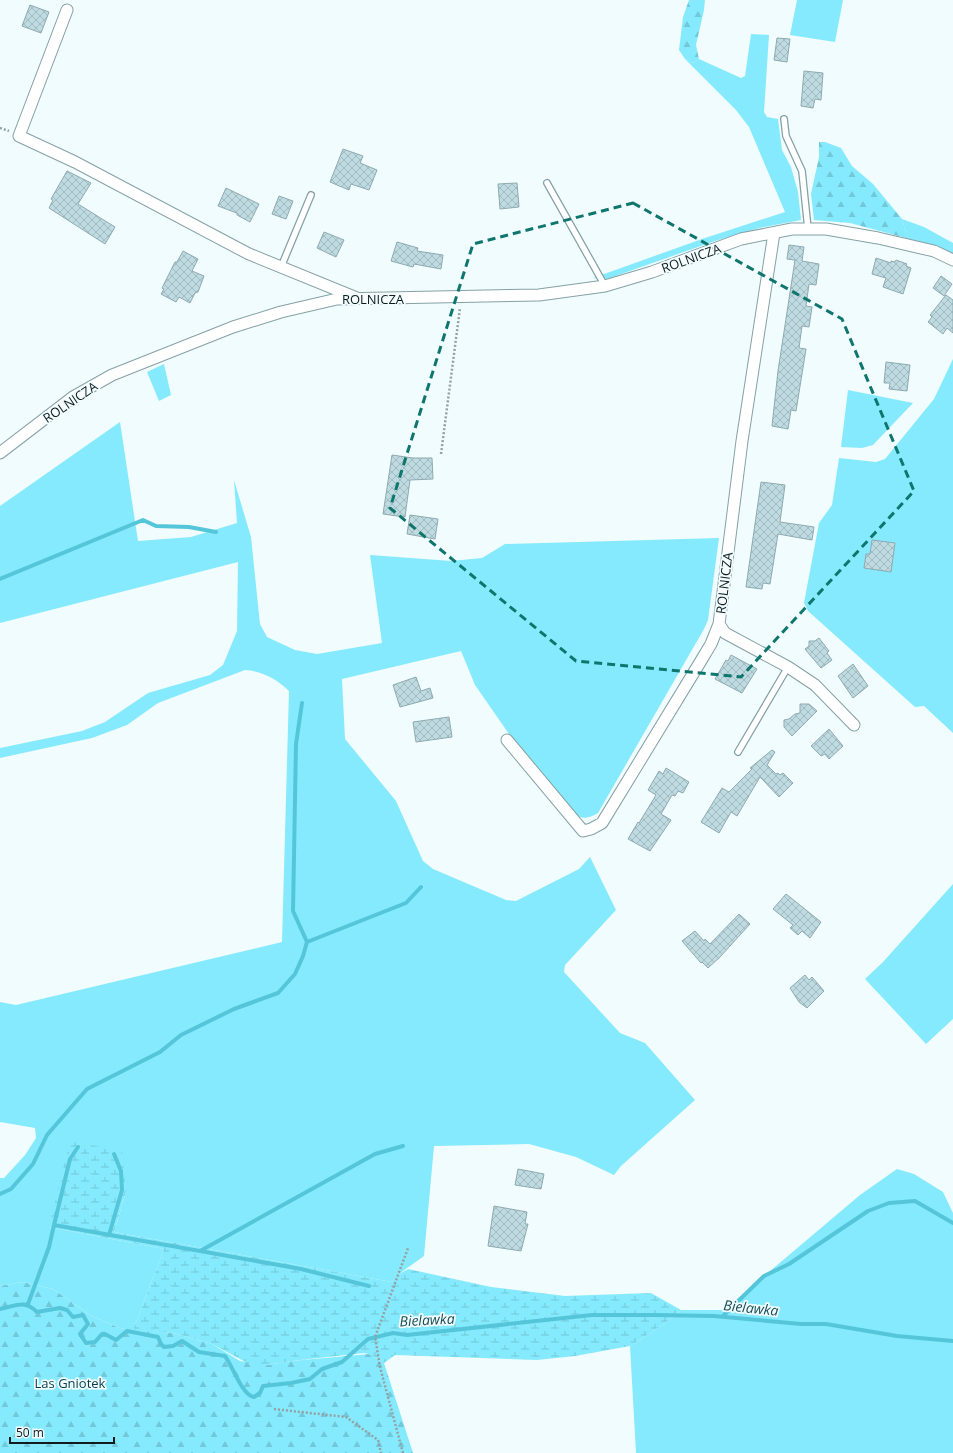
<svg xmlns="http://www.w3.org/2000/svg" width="953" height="1453" font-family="'Open Sans',sans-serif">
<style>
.green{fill:#85eafd}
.forest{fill:url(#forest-firs)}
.wetland{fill:url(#wetland-marsh)}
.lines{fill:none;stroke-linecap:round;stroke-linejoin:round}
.stream{stroke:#55c6da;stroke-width:4}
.building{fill:url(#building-cross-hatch);stroke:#8eaab0}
.service-casing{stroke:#85a1a6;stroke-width:8}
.minor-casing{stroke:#85a1a6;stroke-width:13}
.path{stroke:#95a0a2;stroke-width:2.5;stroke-dasharray:2 2;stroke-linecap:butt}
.service{stroke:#fff;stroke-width:5.5}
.minor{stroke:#fff;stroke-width:11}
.marked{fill:none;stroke:#0f766e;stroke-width:3;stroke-dasharray:8 5;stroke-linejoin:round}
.labels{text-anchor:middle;stroke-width:3.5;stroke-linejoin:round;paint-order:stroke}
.street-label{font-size:13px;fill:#111b1e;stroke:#f0fcfe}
.park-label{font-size:13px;fill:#083e47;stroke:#f0fcfe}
.water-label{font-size:14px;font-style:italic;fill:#1a4c55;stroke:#f0fcfe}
</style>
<defs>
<pattern id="forest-firs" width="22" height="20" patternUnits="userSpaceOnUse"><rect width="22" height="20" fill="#85eafd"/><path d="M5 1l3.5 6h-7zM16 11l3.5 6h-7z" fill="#72c8d8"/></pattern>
<pattern id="wetland-marsh" width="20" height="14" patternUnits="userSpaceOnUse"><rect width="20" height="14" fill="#85eafd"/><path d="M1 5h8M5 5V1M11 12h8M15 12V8" fill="none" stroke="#72c8d8"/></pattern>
<pattern id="building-cross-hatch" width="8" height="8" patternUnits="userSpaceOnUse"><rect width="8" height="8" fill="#bedbe1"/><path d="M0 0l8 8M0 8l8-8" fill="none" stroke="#a2bbc1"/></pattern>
</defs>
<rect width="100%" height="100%" fill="#f0fcfe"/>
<path class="green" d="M797 0H843L835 42 790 35Z
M751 34 769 35 764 112 767 117 778 119 782 150 791 167 798 192 801 220 759 228 715 241 607 279 593 278 702 239 785 212 749 127 736 110 685 59 693 63 699 59 741 78 745 76Z
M902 219 924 227 953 243V254L938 247 906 238V233Z
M953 359V733L924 706 915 707 808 611 804 603 819 523 832 505 839 458 876 462 885 459 934 399Z
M164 364 171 395 159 401 147 372Z
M848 390 913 403 873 445 862 448 841 447Z
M120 422 138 541 191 537 237 523 234 480 251 537 260 624 267 637 295 650 317 654 382 643 370 555 451 561 482 558 505 544 719 538 708 620 704 629 598 813C588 819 583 819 573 814L509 734 475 685 461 651 342 679 345 739 396 801 423 861 433 869 506 900 516 901 579 869 590 857 616 910 565 965 564 972 620 1033 645 1043 695 1100 621 1166 614 1175 576 1157 529 1144 434 1146 424 1256C414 1264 399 1272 392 1282L114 1232 126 1192 49 1227 164 1249 133 1330 119 1328 90 1315 53 1289 22 1282 0 1286V1178H4L25 1155 36 1138 35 1128 0 1122V1002L16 1005 282 942 289 691C277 679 262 671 245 670L158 703 127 725 92 738 0 758V748L82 731 105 722 148 693 210 675 223 665 237 631 238 562 0 623V506Z
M953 884V1019L926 1044 865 979 883 962Z
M897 1169 914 1174 943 1192 953 1213V1453H636L630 1346 663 1325 681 1310H724L860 1195Z"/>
<path class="forest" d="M689 0H705L704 10 696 45 699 59 693 63 685 59 679 50 683 17Z
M819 142H825L841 148 852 166 873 184 902 219 906 233V238L850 223 814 220 811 194 819 157Z
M22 1282 53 1289 90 1315 119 1328 173 1333 212 1344 240 1361 267 1365 292 1361 369 1354 384 1363 413 1453H0V1286Z"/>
<path class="wetland" d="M70 1140 122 1152 126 1192 114 1232 392 1282 396 1276 408 1269 491 1287 565 1296 651 1293 681 1310 663 1325 630 1346 575 1356 537 1360 395 1355 384 1363 369 1354 364 1353 292 1361 267 1365H251L212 1344 173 1333 133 1330 164 1249 49 1227Z"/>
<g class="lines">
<path class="stream" d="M0 579 143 520 156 526 189 527 216 532
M307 942 406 903 421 887
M0 1194 11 1189 33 1164 47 1135 87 1089 160 1052 181 1035 234 1009 278 993 295 974 303 956 307 942 293 911 296 744 302 703
M54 1225 70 1159 78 1147
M109 1235 122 1190 121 1171 114 1154
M200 1251 375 1154 403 1146
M28 1304 49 1247 54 1225 301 1269 369 1286
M0 1309C16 1306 24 1299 37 1312L60 1308 67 1310 73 1317 83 1315 88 1324 80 1334 86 1343 95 1342 102 1334H105L116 1340 127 1331 158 1337 161 1344 164 1347 173 1346 182 1341 199 1352 225 1356C233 1367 242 1395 254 1397L260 1393 263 1386 291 1383 310 1379 322 1369 342 1362 368 1339 393 1333 407 1335 592 1315H654L714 1316 801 1324H826L897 1336 953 1341
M723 1316 764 1276 789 1264 868 1211 889 1203 915 1201 953 1223"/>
</g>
<path class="building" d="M30 5 49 12 41 33 22 26Z
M777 38 790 39 787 62 774 60Z
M804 71 823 73 821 100 815 99 813 108 801 106Z
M343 149 363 156 360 163 377 170 369 190 351 184 349 190 330 182Z
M67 171 91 183 78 204 115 227 105 244 49 208 53 200 51 199Z
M517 183 519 207 500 209 498 184Z
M226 188 259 204 250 222 237 215V213L218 206Z
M279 196 293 201 286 219 272 214Z
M324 232 344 240 336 257 317 248Z
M397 242 418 248 417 251 443 255 441 269 414 264 413 267 391 261Z
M789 245 804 247 802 261 819 264 816 285 809 284 806 306 812 307 809 327 802 326 799 348 806 349 796 411 791 410 788 429 772 426 778 371 795 260 787 259Z
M183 251 198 259 192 271 204 276 198 292 195 293 190 303 179 297 176 302 161 294 164 289 162 288 175 262H177Z
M876 258 891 263V261L895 262 896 260 907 264 906 266 911 268 903 294 883 287 886 278 872 274Z
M941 276 952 284 944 296 933 288Z
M946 295 953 300V333L947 328 943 334 928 322 932 317 930 315Z
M886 362 910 365 907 391 889 389 890 383H884Z
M392 455 413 458H432L433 479 410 480 405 517 383 514Z
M761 482 785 485 780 522 814 527 812 540 778 534 770 584 763 583 762 589 746 587Z
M410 515 438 519 435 539 407 534Z
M872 540 895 543 891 572 864 568 866 554H870Z
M819 638 829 651 827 653 832 660 821 668 805 649 809 646V641H815Z
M731 655 757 669 742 693 715 679 726 660 728 661Z
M853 664 868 686 853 698 838 676Z
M416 677 421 691 430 688 433 698 400 707 393 685Z
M800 704H809L817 711 792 736 784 727V720L789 719 795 714 800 713Z
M449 717 452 737 416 742 413 722Z
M829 729 843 746 829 759 825 754 821 756 811 746Z
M772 750 775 752 767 765 776 774 778 773 780 775 783 773 793 783 779 797 760 777 737 816 731 812 719 833 701 822 722 788 729 792 752 769 750 768Z
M666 768 689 782 683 793 678 791 675 796 672 795 661 814 671 820 650 851 628 839 638 822 639 823 656 795 648 790 659 771 663 774Z
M786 894 821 922 810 938 802 931 798 935 790 928 793 925 773 909Z
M739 914 750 924 720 957 708 968 702 962 701 963 682 941 695 931 704 941 705 939 710 944Z
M805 975 809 980 812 977 824 991 807 1008 799 1002 790 988Z
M518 1169 544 1174 541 1189 515 1185Z
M494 1206 527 1212 525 1224H528L521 1251 488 1246Z"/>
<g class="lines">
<defs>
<path id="service" d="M784 119 786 136 802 171 808 229
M547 183 605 286
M281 267 311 195
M738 752 788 667"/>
<path id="minor" d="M67 10 19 136 75 162 249 254 357 298
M774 233 742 441 719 624 725 633 788 667 815 685 854 725
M0 453 73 397 112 375 233 327 281 312 337 299 539 295 605 286 652 272 741 239 792 229H826L878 238 934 251 953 260
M507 740 583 831 591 829 602 823 699 664 711 644 719 624"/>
</defs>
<use href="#service" class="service-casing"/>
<use href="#minor" class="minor-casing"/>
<path class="path" d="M0 128 9 131
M441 454 460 308
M274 1409 346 1417 378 1440 381 1453
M403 1453 380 1367 375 1337 408 1248"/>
<use href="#service" class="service"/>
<use href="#minor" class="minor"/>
</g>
<path class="marked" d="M633 203 842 319 914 491 741 677 576 661 390 508 473 244Z"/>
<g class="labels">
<g class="street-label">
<text transform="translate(691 258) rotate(-20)" y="5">ROLNICZA</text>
<text x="373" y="304">ROLNICZA</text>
<text transform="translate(70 402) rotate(-34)" y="5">ROLNICZA</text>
<text transform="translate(724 583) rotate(-83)" y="5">ROLNICZA</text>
</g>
<g class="park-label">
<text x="70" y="1388">Las Gniotek</text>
</g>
<g class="water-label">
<text transform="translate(751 1308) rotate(6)" y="5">Bielawka</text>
<text transform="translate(427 1320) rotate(-3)" y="5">Bielawka</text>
</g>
</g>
<path d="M10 1437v6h104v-6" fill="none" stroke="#111b1e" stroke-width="2"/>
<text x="16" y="1437" font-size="12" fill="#111b1e" stroke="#f0fcfe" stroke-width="3" paint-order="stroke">50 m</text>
</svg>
